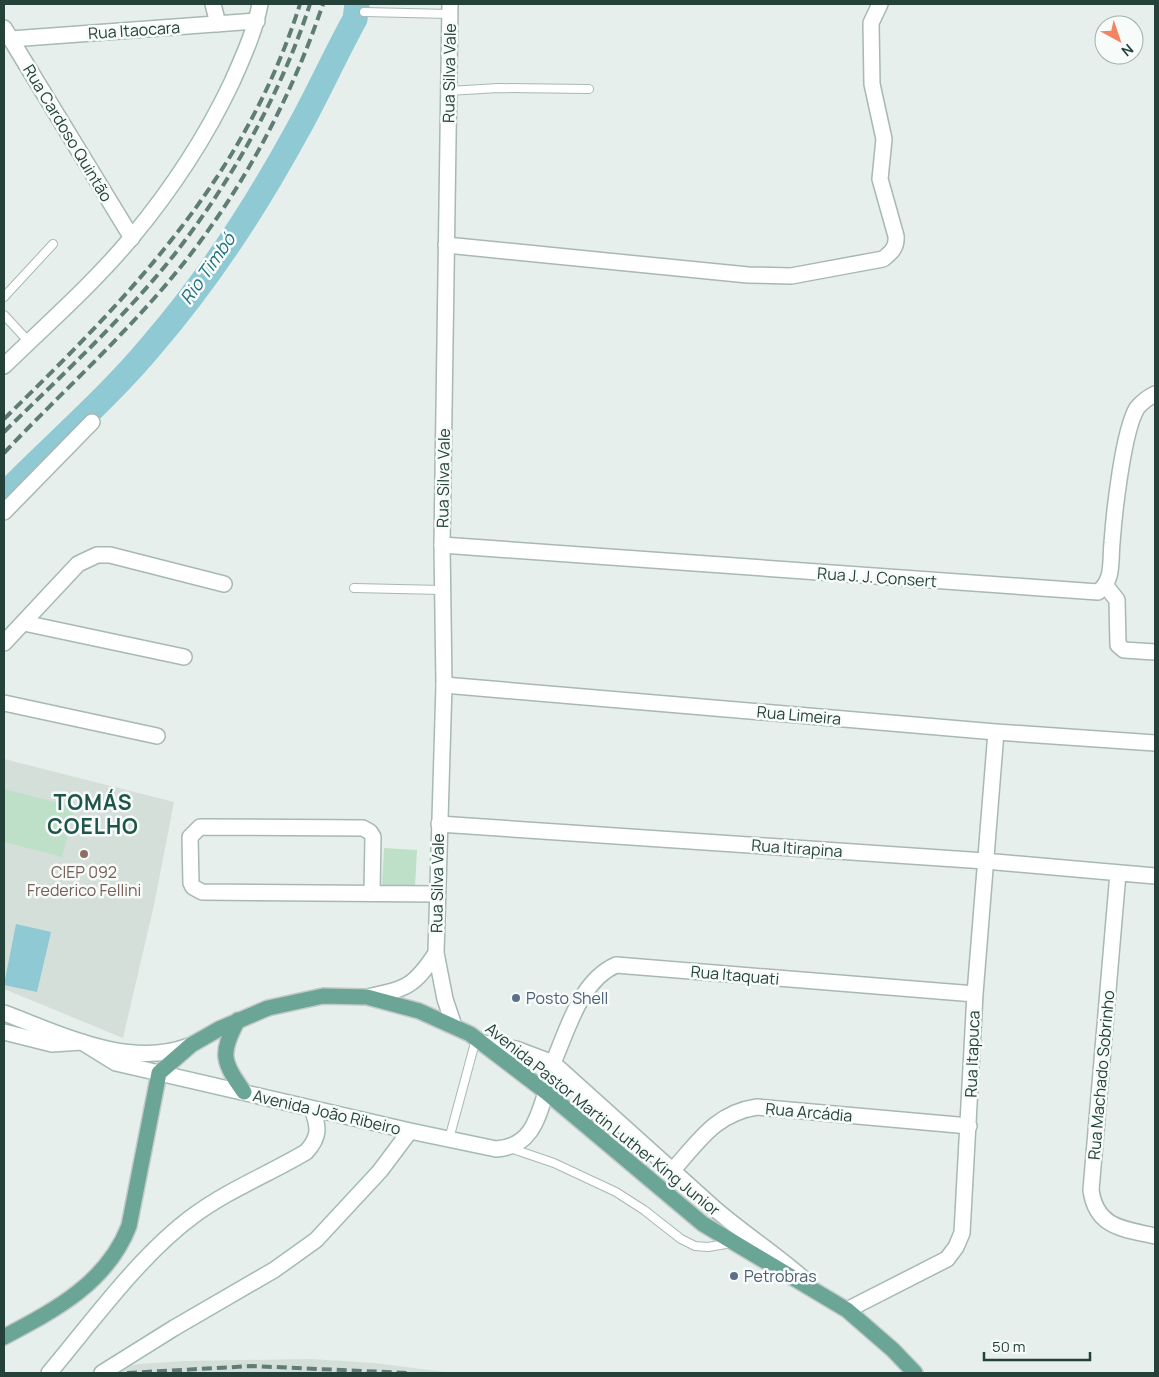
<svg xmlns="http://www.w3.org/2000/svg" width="1159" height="1377" font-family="Manrope,sans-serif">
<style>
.built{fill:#d4dfda}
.green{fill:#bfe0c8}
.water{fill:#8ec9d4}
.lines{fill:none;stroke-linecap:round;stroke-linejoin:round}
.river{stroke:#8ec9d4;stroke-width:25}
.service-casing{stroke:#a8b8b2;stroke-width:10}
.minor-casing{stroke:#a8b8b2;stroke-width:18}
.tertiary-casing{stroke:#a8b8b2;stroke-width:18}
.secondary-casing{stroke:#a4bbb3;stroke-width:18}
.primary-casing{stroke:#c2cac8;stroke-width:18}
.service{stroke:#fff;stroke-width:8}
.minor{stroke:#fff;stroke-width:15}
.tertiary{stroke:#fff;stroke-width:15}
.secondary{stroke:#fff;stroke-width:15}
.primary{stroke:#6aa596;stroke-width:15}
.rail{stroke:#5f7d75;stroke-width:4;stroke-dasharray:10 5;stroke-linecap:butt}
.education-dot{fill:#8d6e63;stroke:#f7fbf9;stroke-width:2}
.service-dot{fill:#5c6f8a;stroke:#f7fbf9;stroke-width:2}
.labels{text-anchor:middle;stroke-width:5;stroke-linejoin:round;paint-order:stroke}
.street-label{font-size:16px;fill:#24423a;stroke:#f7fbf9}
.education-label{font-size:16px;fill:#785e54;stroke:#f7fbf9}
.service-label{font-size:16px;fill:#4e5e75;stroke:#f7fbf9;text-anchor:start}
.water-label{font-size:18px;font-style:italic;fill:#1c6f80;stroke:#f7fbf9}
.district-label{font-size:21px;font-weight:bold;letter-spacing:1px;fill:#1f5548;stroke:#f7fbf9}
</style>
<rect width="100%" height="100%" fill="#e6efeb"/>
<path class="built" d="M4 759 174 802 154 905 123 1038 4 989Z
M310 1359 374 1363 454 1373H91L138 1364 186 1361Z"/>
<path class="green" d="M4 789 75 807 62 857 4 842Z
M384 848 417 850 415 887 382 885Z"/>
<path class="water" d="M16 924 51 932 37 992 4 985Z"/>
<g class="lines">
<path class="river" d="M4 495C53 445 107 399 152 345 208 280 255 208 296 133 317 96 334 57 355 19L357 4"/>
<defs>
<path id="service" d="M364 12 450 14
M449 91 498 88 589 89
M4 297 53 244
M4 315 29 342
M354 588 442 590
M449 1139 476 1039
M510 1148 554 1163 616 1192 644 1210 681 1239 695 1246 708 1247 732 1243"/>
<path id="minor" d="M213 4 218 24
M11 39 257 21
M446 245 748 275 791 276 883 259C892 252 897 247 896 236L880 179 884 139 872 84 871 23 880 4
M4 512 92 422
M442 545 1098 592C1114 580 1110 562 1112 543 1114 514 1123 431 1137 408 1142 402 1149 397 1155 394
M1106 586 1117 600 1118 645 1124 650 1155 652
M24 623 184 657
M4 643 78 564 97 555H110L224 584
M444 685 996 732 1155 743
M4 703 157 736
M439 824 985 861 1155 876
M1118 873 1091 1190C1096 1228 1124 1229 1155 1236
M372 892 373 837 370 832 363 828 200 827 190 837 191 883 193 887 202 892 437 894
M4 1032 52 1044 82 1042
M483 1043 516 1049 553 1063 714 1208C744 1234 777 1255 806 1281
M553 1063C568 1029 580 981 616 965L975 994
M673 1170C699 1141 716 1113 757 1107L969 1126
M847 1310 947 1259 956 1247 962 1233 975 994 996 732"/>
<path id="tertiary" d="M450 4 442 545 444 685 436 953 445 999 454 1026
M4 28 132 238
M367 997C406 989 414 987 436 953"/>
<path id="secondary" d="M4 366C47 324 93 284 132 237 171 190 206 137 232 82 243 57 255 31 260 4
M4 1013C61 1034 128 1069 189 1046
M82 1042 116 1063 410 1131 496 1149C530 1147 537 1121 546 1092
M49 1373C92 1322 140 1255 193 1216 228 1190 269 1174 306 1152 320 1137 319 1127 312 1109
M102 1373 174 1328 274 1270 316 1240 380 1171 410 1131"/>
<path id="primary" d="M238 1020C219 1054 223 1062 244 1092
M4 1337C55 1310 107 1283 129 1226L159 1073 191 1045 219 1029 268 1008 323 996 367 997 419 1011 470 1034 546 1092 703 1224 847 1310 893 1350 915 1373"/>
</defs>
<use href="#service" class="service-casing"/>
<use href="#minor" class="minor-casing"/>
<use href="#tertiary" class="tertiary-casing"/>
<use href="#secondary" class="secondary-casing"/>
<use href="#primary" class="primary-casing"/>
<use href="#service" class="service"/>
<use href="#minor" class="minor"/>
<use href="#tertiary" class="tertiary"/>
<use href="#secondary" class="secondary"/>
<use href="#primary" class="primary"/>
<path class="rail" d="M4 419C131 295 245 178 300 4
M4 432C62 375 123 319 174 255 232 180 281 94 310 4
M4 453C54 400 109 350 157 295 232 210 287 110 323 4
M127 1373 252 1366 408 1373"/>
</g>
<circle class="education-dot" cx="84" cy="854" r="5"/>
<g class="service-dot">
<circle cx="516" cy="998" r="5"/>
<circle cx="734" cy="1276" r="5"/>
</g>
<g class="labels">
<g class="street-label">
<text transform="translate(134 30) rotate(-4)" y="6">Rua Itaocara</text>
<text transform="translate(449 73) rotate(-89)" y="6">Rua Silva Vale</text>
<text transform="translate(68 133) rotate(59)" y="6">Rua Cardoso Quintão</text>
<text transform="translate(443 478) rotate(-89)" y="6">Rua Silva Vale</text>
<text transform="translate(877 577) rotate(4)" y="6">Rua J. J. Consert</text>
<text transform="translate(799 715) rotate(5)" y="6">Rua Limeira</text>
<text transform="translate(797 848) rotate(4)" y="6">Rua Itirapina</text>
<text transform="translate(437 883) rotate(-89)" y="6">Rua Silva Vale</text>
<text transform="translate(735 975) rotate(5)" y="6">Rua Itaquati</text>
<text transform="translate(972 1054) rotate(-88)" y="6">Rua Itapuca</text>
<text transform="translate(1101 1075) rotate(-85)" y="6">Rua Machado Sobrinho</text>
<text transform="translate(327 1112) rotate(13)" y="6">Avenida João Ribeiro</text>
<text transform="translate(809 1112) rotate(5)" y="6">Rua Arcádia</text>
<text transform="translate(603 1119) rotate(39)" y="6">Avenida Pastor Martin Luther King Junior</text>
</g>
<g class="education-label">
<text x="84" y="878">CIEP 092<tspan x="84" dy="18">Frederico Fellini</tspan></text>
</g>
<g class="service-label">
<text x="526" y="1004">Posto Shell</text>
<text x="744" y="1282">Petrobras</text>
</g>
<g class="water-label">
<text transform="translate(208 269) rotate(-55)" y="6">Rio Timbó</text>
</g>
<g class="district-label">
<text x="93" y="810">TOMÁS<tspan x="93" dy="24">COELHO</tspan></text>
</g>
</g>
<rect width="1159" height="1377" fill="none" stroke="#24423a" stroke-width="10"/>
<g transform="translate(1119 40) rotate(140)"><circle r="24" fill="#f7fbf9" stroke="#a3b1ad"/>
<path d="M0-4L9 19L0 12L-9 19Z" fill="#f4845f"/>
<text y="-8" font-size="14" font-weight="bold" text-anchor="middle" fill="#24423a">N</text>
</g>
<path d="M984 1352v8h106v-8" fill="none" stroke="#24423a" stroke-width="2.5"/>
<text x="992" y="1352" font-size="15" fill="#24423a" stroke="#f7fbf9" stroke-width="4" paint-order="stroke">50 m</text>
</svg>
